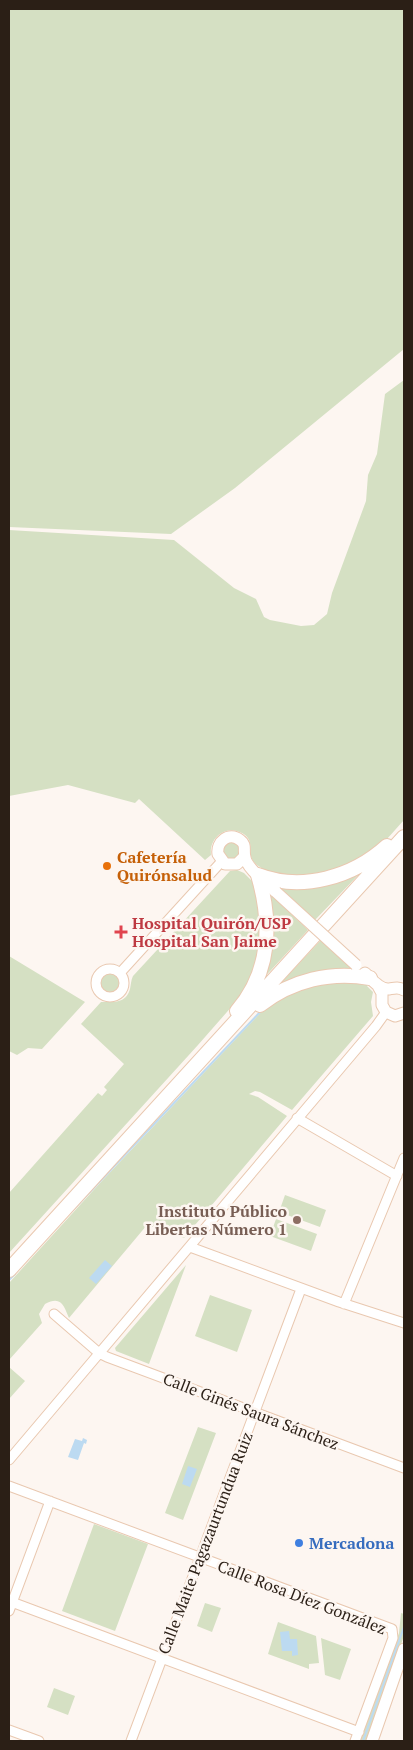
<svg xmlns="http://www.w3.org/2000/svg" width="413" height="1750" font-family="'PT Serif',serif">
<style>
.green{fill:#d5e0c3}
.water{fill:#bcdaf1}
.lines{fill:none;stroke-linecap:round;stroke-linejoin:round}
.stream{stroke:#bcdaf1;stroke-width:2}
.minor-casing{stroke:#e9c8b0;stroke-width:11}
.major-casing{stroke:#e9c8b0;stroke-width:13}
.highway-casing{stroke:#e9c8b0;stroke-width:16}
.minor{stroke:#fff;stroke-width:9}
.major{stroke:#fff;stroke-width:11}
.highway{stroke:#fff;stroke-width:14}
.major-bridge-casing{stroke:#e9c8b0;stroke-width:13;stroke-linecap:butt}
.major-bridge{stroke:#fff;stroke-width:11}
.food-dot{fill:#e8710a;stroke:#fdf6f1;stroke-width:2}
.health-dot{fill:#e0444e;stroke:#fdf6f1;stroke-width:2}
.education-dot{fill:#8d6e63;stroke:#fdf6f1;stroke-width:2}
.shop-dot{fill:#3f7fe0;stroke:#fdf6f1;stroke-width:2}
.labels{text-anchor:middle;stroke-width:5;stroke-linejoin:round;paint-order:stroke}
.food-label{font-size:16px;font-weight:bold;fill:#c56008;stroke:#fdf6f1;text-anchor:start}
.health-label{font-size:16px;font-weight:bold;fill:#be3a42;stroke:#fdf6f1;text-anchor:start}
.education-label{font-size:16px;font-weight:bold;fill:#785e54;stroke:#fdf6f1;text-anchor:end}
.street-label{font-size:16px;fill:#2b1f16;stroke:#fdf6f1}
.shop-label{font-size:16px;font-weight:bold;fill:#366cbe;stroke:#fdf6f1;text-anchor:start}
</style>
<rect width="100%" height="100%" fill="#fdf6f1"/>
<path class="green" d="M9 9H404V349L235 488 171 534 9 527Z
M404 380V820C394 831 382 846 369 854 341 871 306 882 274 873 269 871 264 870 260 867 257 865 253 862 252 859 248 849 256 837 237 831 222 827 209 840 211 855L205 860 139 799 135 803 68 785 9 796V530L174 540 234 588 256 599 264 617 270 620 301 626 314 625 327 614 332 593 366 501 368 475 377 454 385 394Z
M229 842 236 843 241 849 238 857 231 860 224 857 223 847Z
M365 868 315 920 275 883Z
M230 871 237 870 244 873 253 882 257 889 262 926 256 968 241 996 198 1045 9 1253V1193L98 1093 102 1096 107 1090 104 1087 124 1064 81 1024 101 1002C113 1002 126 1004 130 989 131 984 131 980 133 976Z
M270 894 308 930 260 982 269 895Z
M321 940 353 969 276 988Z
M9 956 85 1002 42 1049 28 1048 17 1055 9 1051Z
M100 983a10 10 0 1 1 20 0a10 10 0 1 1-20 0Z
M329 981 369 984 367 986 373 992 371 1002 373 1016 292 1110 260 1092 255 1091 249 1094 258 1097 287 1116 184 1238 147 1225 69 1318C64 1307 62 1295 45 1304L39 1314 42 1323 9 1360V1283L100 1183 265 1008 285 995Z
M285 1195 326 1210 320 1227 279 1212Z
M276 1219 317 1234 311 1251 270 1236Z
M186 1265 149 1364 116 1351 115 1348Z
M210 1295 252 1310 237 1352 195 1336Z
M9 1367 25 1381 9 1399Z
M198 1427 216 1433 183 1520 165 1513Z
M94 1524 148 1544 115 1631 62 1611Z
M205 1603 221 1608 212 1632 197 1626Z
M401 1613 404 1614V1636L367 1741H360L399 1633Z
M278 1622 316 1636 319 1663 309 1664V1669L268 1654Z
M321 1638 351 1649 340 1680 325 1675Z
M54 1688 75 1696 68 1715 47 1707Z"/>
<path class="water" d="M105 1260 112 1266 96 1284 89 1278Z
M83 1438 87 1440 86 1444 84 1443 78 1460 68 1457 75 1439 82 1441Z
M188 1466 197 1469 190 1487 182 1484Z
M289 1631 290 1639H297L298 1655 292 1656V1651H282L280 1632Z"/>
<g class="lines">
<path class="stream" d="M70 1213 261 1011
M9 1280 15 1274
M363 1741 404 1627"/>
<defs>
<path id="minor" d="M96 983a14 14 0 1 1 28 0a14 14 0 1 1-28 0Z
M120 973 222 861
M297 1118 397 1176
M190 1247 339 1302 404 1323
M344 1304 404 1158
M54 1314 99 1353 107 1357 404 1468
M9 1460 376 1026 386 1012
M9 1486 392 1629 393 1638 355 1741
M9 1601 359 1732
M9 1611 50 1501
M9 1730 39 1741
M131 1741 301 1289"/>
<path id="major" d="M244 857 237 864H225L218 854C216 842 229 831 240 840 247 845 243 850 245 857 246 868 268 884 276 892
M365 973C371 979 380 990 389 989 395 988 398 987 404 990
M377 984 382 993V1005L386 1012 395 1016 404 1013
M372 1741 404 1649"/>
<path id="highway" d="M258 875C302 892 353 877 387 846
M260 1005C292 980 331 971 370 978
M237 1011C271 972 272 922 258 875
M9 1270 404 837"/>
</defs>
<use href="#minor" class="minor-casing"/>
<use href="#major" class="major-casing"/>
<use href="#highway" class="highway-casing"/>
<use href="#minor" class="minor"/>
<use href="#major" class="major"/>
<use href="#highway" class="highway"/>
<defs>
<path id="major-bridge" d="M276 892 356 965"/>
</defs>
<use href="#major-bridge" class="major-bridge-casing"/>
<use href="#major-bridge" class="major-bridge"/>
</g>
<circle class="food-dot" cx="107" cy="866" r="5"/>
<path class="health-dot" d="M118.5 924.5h5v5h5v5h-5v5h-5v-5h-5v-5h5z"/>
<circle class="education-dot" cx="297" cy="1220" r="5"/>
<circle class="shop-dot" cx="299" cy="1543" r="5"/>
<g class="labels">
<g class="food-label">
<text x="117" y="863">Cafetería<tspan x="117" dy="18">Quirónsalud</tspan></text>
</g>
<g class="health-label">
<text x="132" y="929">Hospital Quirón/USP<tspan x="132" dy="18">Hospital San Jaime</tspan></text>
</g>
<g class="education-label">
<text x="287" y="1217">Instituto Público<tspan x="287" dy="18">Libertas Número 1</tspan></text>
</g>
<g class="street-label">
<text transform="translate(251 1411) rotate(21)" y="6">Calle Ginés Saura Sánchez</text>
<text transform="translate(205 1543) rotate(-69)" y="6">Calle Maite Pagazaurtundua Ruiz</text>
<text transform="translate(302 1597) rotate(21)" y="6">Calle Rosa Díez González</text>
</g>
<g class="shop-label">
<text x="309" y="1549">Mercadona</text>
</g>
</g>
<rect width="413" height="1750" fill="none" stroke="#2b1f16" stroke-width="20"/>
</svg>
